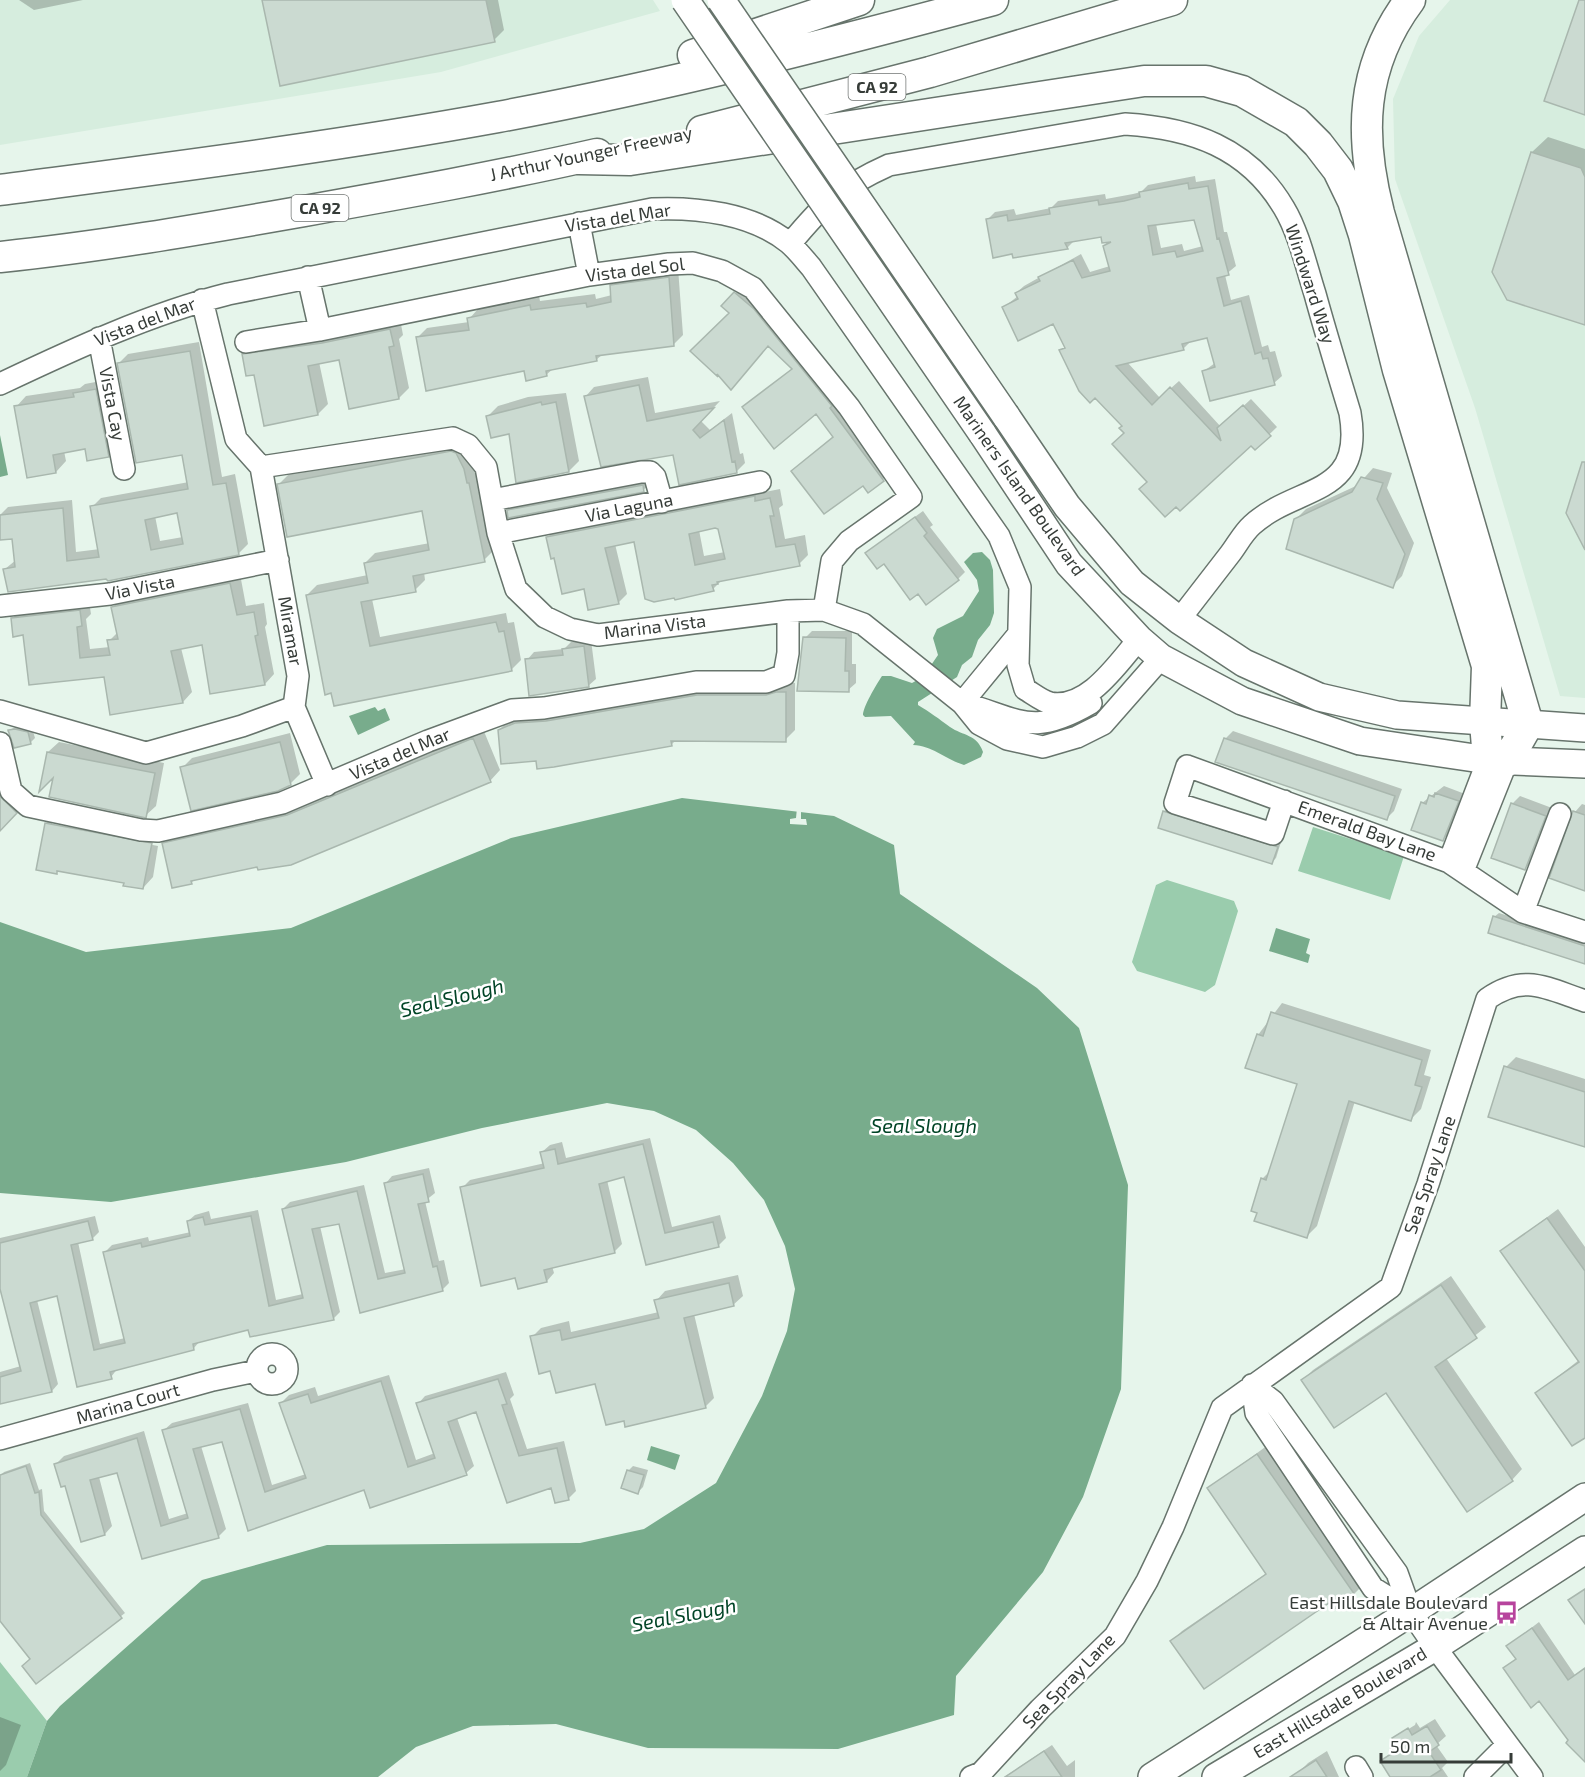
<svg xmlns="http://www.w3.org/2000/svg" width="1585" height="1777" font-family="'Exo 2',sans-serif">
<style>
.built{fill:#d6edde}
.green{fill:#9accad}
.water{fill:#78ac8c}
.pier{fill:#e6f5eb}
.shadow{fill:#0003;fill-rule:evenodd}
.building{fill:#cbdad1;stroke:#a9b7ae;stroke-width:1.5;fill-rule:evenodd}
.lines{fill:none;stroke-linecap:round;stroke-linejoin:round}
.minor-casing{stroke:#67746c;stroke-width:24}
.major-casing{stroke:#67746c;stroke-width:30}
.highway-casing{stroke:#67746c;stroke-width:33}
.minor{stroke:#fff;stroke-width:21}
.major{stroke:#fff;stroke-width:27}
.highway{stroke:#fff;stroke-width:30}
.major-bridge-casing{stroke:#67746c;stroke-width:30;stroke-linecap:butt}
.major-bridge{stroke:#fff;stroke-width:27}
.labels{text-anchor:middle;stroke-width:5;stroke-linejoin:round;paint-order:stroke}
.shield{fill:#fff;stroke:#727674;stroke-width:1.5}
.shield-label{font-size:16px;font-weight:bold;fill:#363c38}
.street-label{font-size:18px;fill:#363c38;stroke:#fff}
.poi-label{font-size:18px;fill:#363c38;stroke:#fff;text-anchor:end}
.water-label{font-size:20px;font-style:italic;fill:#004426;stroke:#fff}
</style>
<rect width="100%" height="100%" fill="#e6f5eb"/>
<path class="built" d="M0 0H653L660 11 441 72 0 145Z
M1450 0H1585V698L1560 696 1475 408 1395 179 1393 99 1419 36Z"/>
<path class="green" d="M1313 827 1404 856 1390 900 1298 871Z
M1167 880 1234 901 1238 911 1215 985 1205 992 1137 971 1132 962 1156 885Z
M0 1662 47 1721 27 1777H0Z"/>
<path class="water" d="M0 435 8 475 0 477Z
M982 552 990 560 993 570 994 613 990 625 978 640 972 657 962 665 957 677 918 702V705C930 712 939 719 950 727 963 736 977 734 983 752L981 757 964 765C945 759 933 746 913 745L915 742 891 716 865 717 863 715C863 707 876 685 882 676H891L912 683 923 677 938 655 933 638 937 629 963 616 979 591 977 580 964 562 973 553Z
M375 707 378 711 385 708 390 720 358 735 349 716Z
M682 798 834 816 894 845 900 894 1037 988 1079 1028 1128 1185 1121 1389 1083 1497 1043 1572 956 1676 954 1715 838 1749 648 1748 556 1724 473 1726 416 1747 378 1777H27L47 1721 60 1706 202 1580 327 1545 580 1543 644 1529 716 1483 762 1396 787 1331 795 1289 785 1246 764 1200 733 1163 696 1130 654 1111 607 1103 482 1128 346 1162 111 1202 0 1193V922L86 952 291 928 511 838Z
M1276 928 1310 939 1306 953 1310 955 1308 963 1269 951Z
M651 1446 680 1455 675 1470 647 1460Z"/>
<path class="pier" d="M797 808 801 809V819H806L807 825 790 824V819L796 818Z"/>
<path class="shadow" d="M19 0H83L34 10Z
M264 0H498L504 30 494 40Z
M1548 137 1585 149V324L1494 272 1532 152Z
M1195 176 1196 182 1215 179 1224 232H1227L1236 266 1225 275 1231 300 1249 295 1262 347 1268 345 1270 352 1275 351 1282 376 1274 383 1204 371 1215 363 1208 336 1190 342 1183 349 1127 362 1160 398 1179 381 1221 427 1251 399 1277 427 1255 448 1251 444 1148 482 1124 426 1061 351 1066 346 1054 322 1004 307 1018 296 1016 293 1024 286 1081 254 1090 272 1110 266 1105 246 1110 240 1102 235 1075 240 1067 248 988 219 995 212 1014 209 1016 215 1051 208 1058 201 1105 194 1106 199 1133 194 1141 192 1148 185ZM1195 218 1203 246 1184 251 1182 244 1161 248 1156 224Z
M678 268 683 335 673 345 603 354 596 360 554 368 546 375 417 338 427 328 469 322V319L478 309 539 296 540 301 595 294 596 299 612 295 611 286 621 276Z
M744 285 892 472 868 491 835 436 816 412 744 407 793 368 769 345 718 375 692 351 731 313 723 306Z
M400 319 403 335 399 339 409 388 399 398 340 358 319 362 328 404 318 414 255 373 244 355 254 344Z
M199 342 222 477 235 474 248 544 238 554 107 577 5 569 16 560 13 537 0 525V515L8 507 72 500 76 552 100 549 92 507 101 498 189 482 184 453 118 364 128 354ZM179 512 183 537 160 541 155 516Z
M648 377 655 413 720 401 701 421 710 430 732 413 740 454 743 453 745 463 736 472 674 453 586 396 594 387Z
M106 380 118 445 108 456 86 447 64 451 66 461 56 472 16 407 26 396 80 388 85 384Z
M566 393 579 461 569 471 488 416 498 406 528 397Z
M462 442 474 458 494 550 484 560 424 572 425 580 415 590 372 599 380 637 506 613 508 623 514 622 521 660 511 670 335 704 307 595 317 585 368 575 365 563 375 553 430 543 423 509 279 484 289 474Z
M1373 468 1392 473 1387 488 1414 543 1402 576 1392 586 1296 519 1306 509 1358 485Z
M647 481 648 486 643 490 508 511 513 506Z
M764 488 765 492 780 489 783 505 779 508 785 539 805 535 808 555 799 564 722 580 713 589 635 540 615 544 627 594 618 603 585 587 556 557 548 537 557 528ZM720 527 725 552 704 556 699 530Z
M923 511 933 525 930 527 965 572 958 579 918 592 884 562 875 546Z
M240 574 246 606 264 603 267 624 265 627 274 674 265 684 203 644 181 648 192 692 183 702 105 675 25 634 13 618 22 608 89 601 91 614 86 619 90 649 110 647 109 641 118 632 113 607 123 597Z
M812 631H852V664H856V683L848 690 805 638Z
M591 640 596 679 588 686 527 660 534 652 564 649 571 642Z
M795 683V730L785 740H676L671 745 537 759 499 730 509 720 708 686Z
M20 725 32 728 35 738 30 743 7 731Z
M483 729 500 770 490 781 196 878 191 883 164 844 174 833Z
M1233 731 1402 789 1394 811 1386 819 1225 739Z
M290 733 300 774 290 784 182 768 192 758Z
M59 742 164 763 156 806 145 816 48 752Z
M0 776 23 805 0 828Z
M1444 786 1465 794 1450 832 1443 840 1422 803Z
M1520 796 1552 808 1532 861 1525 869 1512 804Z
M1582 804 1585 805V889L1575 812Z
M1169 807 1281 842 1276 858 1271 863 1159 827 1165 811Z
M56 813 161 834 159 843 52 822V826L158 846 153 877 143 888 126 882 59 869 56 872 46 823Z
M1499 913 1585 940V963L1494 917Z
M1282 1003 1431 1050 1424 1075 1431 1077 1421 1109 1411 1119 1355 1101 1317 1226 1307 1236 1259 1212 1262 1179 1271 1170 1299 1083 1258 1035Z
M1516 1057 1585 1079V1146L1506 1067Z
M650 1138 672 1227 720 1215 726 1238 718 1246 647 1263 625 1175 607 1180 622 1244 615 1251 552 1266 554 1273 547 1281 516 1276 462 1188 470 1180 545 1163 542 1152 550 1145 562 1142 566 1158Z
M429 1168 435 1193 425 1201 439 1261 444 1260 449 1283 442 1290 361 1311 340 1222 320 1226 340 1312 333 1319 249 1328 200 1341 193 1349 118 1368 111 1377 58 1295 37 1300 58 1384 52 1391 0 1402V1372L21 1366 0 1288V1238L95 1216 99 1232 92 1239 78 1242 100 1344 125 1338 105 1252 112 1245 148 1237 149 1241 191 1232 188 1221 195 1215 209 1211 211 1219 258 1210 276 1300 303 1294 283 1209 290 1202 364 1185 385 1273 406 1269 386 1183 392 1176Z
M1558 1209 1585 1247V1436L1537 1393 1579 1360 1502 1251Z
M738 1275 743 1296 733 1305 694 1314 714 1398 705 1407 625 1419 596 1382 551 1370 532 1337 541 1328 569 1321 571 1332 659 1312 656 1301 665 1291Z
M1451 1276 1486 1327 1446 1358 1522 1469 1512 1480 1468 1510 1386 1391 1303 1380 1313 1370Z
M506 1372 514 1395 510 1399 527 1449 564 1441 576 1491 568 1499 552 1486 508 1501 477 1411 457 1418 474 1466 466 1473 365 1488 249 1529 223 1440 201 1446 226 1529 218 1537 143 1557 118 1471 99 1477 112 1526 105 1534 66 1485 56 1464 64 1456 144 1431 169 1519 188 1513 164 1430 172 1423 248 1403 272 1485 306 1474 281 1403 289 1395 315 1387 318 1396 389 1375 416 1460 435 1453 418 1404 425 1396Z
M1268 1445 1364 1584 1354 1594 1172 1641 1182 1631 1267 1573 1208 1489Z
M30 1463 39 1490 42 1489 44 1511 125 1613 36 1682 32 1659 0 1619V1476L4 1472Z
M633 1466 648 1470 643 1487 638 1492 623 1487 629 1470Z
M1539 1622 1575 1675 1585 1668V1759L1540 1699 1504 1668 1517 1658 1508 1646Z
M0 1717 21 1725 6 1765 0 1771Z
M1435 1719 1446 1736 1436 1745 1448 1762 1442 1768 1448 1777H1392L1382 1761 1395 1750 1398 1744 1394 1738 1415 1725 1416 1722 1420 1728Z
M1052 1745 1067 1766 1075 1760V1777H1004Z
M1327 1751 1339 1777H1300L1298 1773 1308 1763Z"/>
<path class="building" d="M262 0H486L495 42 280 86Z
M1579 0H1585V115L1544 101Z
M1531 152 1581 168 1585 177V325L1507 300 1492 272Z
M1188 183 1189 189 1208 186 1217 239 1219 238 1229 275 1217 278 1224 306 1241 301 1255 354 1261 352 1263 359 1268 358 1275 385 1210 401 1202 371 1215 367 1207 338 1182 344 1184 350 1116 366 1152 405 1170 387 1221 441 1217 428 1243 405 1271 436 1255 450 1251 446 1180 511 1176 507 1165 517 1139 489 1147 482 1112 444 1124 433 1119 428 1122 426 1095 398 1090 403 1079 391 1059 350 1065 348 1053 324 1018 341 1002 307 1018 299 1015 293 1040 281 1038 277 1073 260 1082 278 1110 271 1103 246 1111 242 1102 243 1101 237 1065 243 1068 249 1013 258 1012 254 993 258 986 219 1007 215 1008 221 1050 214 1049 208 1098 200 1099 205 1124 201 1140 197 1139 192ZM1194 220 1203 251 1177 257 1175 251 1153 255 1148 226Z
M669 277 674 346 596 356 597 361 546 371 547 376 526 381 524 371 426 391 416 337 469 330 467 318 530 305 531 310 586 303 587 307 611 302 610 285Z
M734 292 754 309 832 406 830 408 884 481 868 493 863 486 824 514 791 471 833 437 816 414 774 449 742 407 792 369 768 346 731 390 717 374 718 377 690 351 729 313 721 306Z
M390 329 394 346 389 347 399 399 349 409 339 360 308 366 318 415 264 426 254 375 246 376 242 354 322 343Z
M190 351 213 485 226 483 239 555 108 581 106 579 8 592 3 569 15 567 12 539 0 540V515L63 508 67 561 99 557 90 506 188 489 182 455 136 463 117 363ZM177 513 183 544 151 550 145 520Z
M639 385 647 421 714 408 693 430 700 438 724 420 732 462 735 461 737 473 679 485 673 455 601 467 584 396Z
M96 389 109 457 87 461 85 449 53 455 56 473 27 478 14 406 74 397 73 393Z
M541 402 542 405 556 402 569 472 516 483 509 434 491 438 486 416Z
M451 451 456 453 464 469 467 483H469L485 562 413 576 416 592 361 602 370 646 496 622 499 632 504 631 512 671 334 706 331 693 325 695 306 595 368 583 364 563 429 550 422 511 287 537 277 484Z
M1582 462H1585V550L1566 513Z
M1361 477 1383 483 1377 499 1405 554 1393 588 1286 549 1294 519 1352 492Z
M643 485 644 492 508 518 507 510Z
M755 496V501L770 498 774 516H770L776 547 795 544 800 566 717 582 718 584 712 585 714 591 675 600 674 598 654 602 645 599 634 542 605 548 619 604 588 610 584 589 562 594 554 558 551 559 546 537ZM715 528 718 529 725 559 695 565 689 534Z
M915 517 927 533 924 536 959 580 926 605 918 594 910 600 884 564 877 569 865 553Z
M230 583 237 615 254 612 258 635 255 636 265 685 210 694 202 645 171 651 183 703 110 715 104 677 29 685 23 635 13 637 11 618 80 610 82 626 77 627 80 658 110 655 107 640 118 639 111 607Z
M803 637 846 638 845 671H849V692L797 691Z
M584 646 589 687 529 696 525 659 563 655 562 649Z
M776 692H786V742L671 741 672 746 554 767 537 769 536 761 501 764 498 730 515 723 546 721 697 695H766Z
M15 729 28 732 31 744 14 748 8 730Z
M473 738 491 782 291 865 258 870 257 867 191 881 192 884 172 888 162 843 287 815Z
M1224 738 1395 796 1387 820 1215 762Z
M280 742 291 785 278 791 191 811 180 767Z
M47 752 155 773 146 818 49 797 53 778 39 792Z
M1435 793 1459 801 1443 841 1411 830 1421 802 1426 804 1429 795 1434 797Z
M0 796 17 813 0 831Z
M1511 803 1546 816 1525 870 1491 858Z
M1163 811 1278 847 1272 864 1158 828Z
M1573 811 1585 815V891L1549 878Z
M45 823 152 843 143 889 123 886 124 883 57 871V874L36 870Z
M1493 916 1585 946V964L1488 933Z
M1271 1012 1422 1060 1415 1085 1422 1087 1411 1121 1349 1101 1307 1238 1254 1221 1257 1213 1251 1211 1261 1178 1266 1180 1297 1084 1245 1068 1257 1034 1263 1036Z
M1504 1066 1585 1092V1147L1488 1117Z
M643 1144 665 1233 713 1222 719 1247 646 1265 624 1177 599 1184 615 1253 544 1270 547 1282 518 1289 515 1278 481 1286 460 1187 544 1168 540 1152 555 1149 558 1164Z
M423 1174 429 1202 418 1204 433 1267 437 1266 443 1291 360 1313 339 1224 312 1229 334 1320 250 1337 248 1330 193 1344 194 1350 110 1372 112 1379 77 1387 57 1296 30 1303 52 1392 0 1404V1377L21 1371 0 1289V1243L88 1221 93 1240 71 1245 94 1350 125 1343 103 1252 141 1243 142 1247 190 1236 187 1221 203 1217 205 1225 251 1216 269 1306 303 1298 282 1209 357 1191 378 1279 405 1273 384 1183Z
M1547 1218 1585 1271V1438L1572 1446 1535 1393 1579 1362 1500 1251Z
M729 1283 734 1306 684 1318 706 1408 625 1427 624 1421 606 1425 595 1384 556 1393 550 1371 539 1374 530 1336 560 1330 562 1340 659 1318 654 1300Z
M1441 1285 1477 1338 1435 1367 1513 1481 1467 1512 1386 1393 1334 1428 1301 1380Z
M498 1379 507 1404 502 1405 519 1456 557 1448 569 1500 555 1503 551 1488 507 1503 476 1412 448 1422 467 1475 370 1508 364 1490 248 1531 222 1442 193 1449 219 1538 142 1559 117 1473 90 1480 105 1535 81 1542 65 1486 61 1487 54 1464 137 1438 161 1526 188 1518 162 1430 240 1409 265 1492 306 1478 279 1403 308 1394 311 1403 381 1381 408 1467 435 1458 416 1403Z
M1257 1454 1355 1595 1333 1610 1329 1603 1204 1689 1170 1641 1266 1574 1207 1488Z
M26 1466 35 1493 39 1492 41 1515 122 1618 36 1684 22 1666 30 1659 0 1621V1475Z
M627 1470 644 1475 638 1494 621 1488Z
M1585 1589V1624L1568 1600Z
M1532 1628 1568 1680 1585 1668V1762L1566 1743 1568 1740 1539 1701 1531 1708 1503 1668 1516 1659 1506 1646Z
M1427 1726 1439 1745 1429 1752 1441 1770 1430 1777H1390L1380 1761 1394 1752 1391 1748 1396 1745 1392 1738 1408 1728 1412 1735Z
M1044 1751 1062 1777H1005Z
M1316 1760 1327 1777H1290Z"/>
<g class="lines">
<defs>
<path id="minor" d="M579 223 589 275
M790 244C824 203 840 187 889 165L1125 124C1191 128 1248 147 1284 208 1299 233 1306 266 1315 294 1326 334 1338 373 1350 413 1365 498 1297 484 1252 525 1243 533 1237 545 1230 554 1213 576 1196 598 1179 620
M308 277 320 330
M99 338 124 469
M246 342 320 330 589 275 669 264 693 263 722 271 753 288 849 407 911 497 849 541 832 561 824 610
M0 384C74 349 149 314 228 294L652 209C697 207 752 213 789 243 797 250 804 259 811 267L999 536 1020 587 1018 665 1025 689C1032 693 1042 701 1050 703 1088 710 1118 663 1139 639
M261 467 453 438 468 445 486 467 498 533 516 589 545 617 570 629 598 635 788 611 824 610 863 624 962 703 979 724 1007 739 1043 747 1077 737 1103 724 1161 658
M492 500 641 472H650L655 477 662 502
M498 533 760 482
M0 606 110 594 278 560
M962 703C1021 719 1031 738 1091 703
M962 703 1017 636
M294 707 327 785
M0 711 146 753 242 726 294 707 298 676 261 467 236 439 202 300
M0 743 11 791 28 806 141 830 158 831 282 803 428 741 512 710 544 708 696 682H766L784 675 788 653V611
M1284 801 1273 834 1175 803 1187 766 1449 862 1523 912 1585 932
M1449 862 1488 760
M1463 871 1507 761
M1523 912 1560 814
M257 1369a15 15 0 1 1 30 0a15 15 0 1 1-30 0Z
M1252 1385 1273 1401 1397 1573 1411 1612 1435 1647 1532 1777
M1252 1385 1256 1413 1373 1588 1411 1612
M0 1439 213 1380 256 1371
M1356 1767 1362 1777
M971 1777 981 1773 1040 1709 1115 1636 1147 1581 1173 1527 1222 1408 1391 1287 1428 1184 1487 999C1524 973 1546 988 1585 1001
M1475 1777 1507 1745"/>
<path id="major" d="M1006 416 1067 506 1132 583 1179 620 1244 663 1319 697 1397 715 1585 728
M982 433 1069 564 1139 639 1161 658 1242 701 1360 741 1488 760 1585 764
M1152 1777 1411 1612 1585 1497
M1216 1777 1435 1647 1585 1550"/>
<path id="highway" d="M1410 0C1360 67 1359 136 1379 213L1528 724 1507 761
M693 55 859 0
M702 131 930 72 1172 0
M579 159 630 160 1144 81H1206L1242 91 1296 122 1318 144 1338 170 1353 201 1364 235 1398 370 1487 666 1485 722 1488 760
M0 190C166 168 333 147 498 117 665 86 830 44 993 0
M0 257C98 247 196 230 293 213 394 195 496 177 597 154"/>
</defs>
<use href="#minor" class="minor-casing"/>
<use href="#major" class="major-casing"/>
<use href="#highway" class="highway-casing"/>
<use href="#minor" class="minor"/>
<use href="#major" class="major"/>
<use href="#highway" class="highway"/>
<defs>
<path id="major-bridge" d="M685 0 982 433
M721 0 1006 416"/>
</defs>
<use href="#major-bridge" class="major-bridge-casing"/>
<use href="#major-bridge" class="major-bridge"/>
</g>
<defs>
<symbol id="bus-bare" viewBox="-9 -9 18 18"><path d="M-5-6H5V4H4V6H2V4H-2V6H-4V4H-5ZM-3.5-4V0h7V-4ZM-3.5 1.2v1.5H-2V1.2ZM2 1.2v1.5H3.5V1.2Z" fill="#b7449d" stroke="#fff" stroke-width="2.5" paint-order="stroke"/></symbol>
</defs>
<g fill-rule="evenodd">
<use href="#bus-bare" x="1490" y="1596" width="33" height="33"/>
</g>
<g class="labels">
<g class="shield">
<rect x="848.5" y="74" width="57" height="26" rx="4.5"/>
<rect x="291.5" y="195" width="57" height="26" rx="4.5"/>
</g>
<g class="shield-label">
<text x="877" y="93">CA 92</text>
<text x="320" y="214">CA 92</text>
</g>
<g class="street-label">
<text transform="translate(591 154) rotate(-12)" y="6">J Arthur Younger Freeway</text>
<text transform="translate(618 218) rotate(-9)" y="6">Vista del Mar</text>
<text transform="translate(635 270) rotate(-7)" y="6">Vista del Sol</text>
<text transform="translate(1310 284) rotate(72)" y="6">Windward Way</text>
<text transform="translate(145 322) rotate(-21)" y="6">Vista del Mar</text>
<text transform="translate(112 404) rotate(79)" y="6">Vista Cay</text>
<text transform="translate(1019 486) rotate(55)" y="6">Mariners Island Boulevard</text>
<text transform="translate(629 508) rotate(-11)" y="6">Via Laguna</text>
<text transform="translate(140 588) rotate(-11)" y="6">Via Vista</text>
<text transform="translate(655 627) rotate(-7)" y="6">Marina Vista</text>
<text transform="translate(290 631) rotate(80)" y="6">Miramar</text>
<text transform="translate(400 754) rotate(-23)" y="6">Vista del Mar</text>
<text transform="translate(1367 831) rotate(20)" y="6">Emerald Bay Lane</text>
<text transform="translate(1430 1175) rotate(-71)" y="6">Sea Spray Lane</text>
<text transform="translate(128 1404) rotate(-16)" y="6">Marina Court</text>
<text transform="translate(1069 1681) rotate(-46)" y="6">Sea Spray Lane</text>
<text transform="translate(1340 1703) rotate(-31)" y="6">East Hillsdale Boulevard</text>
</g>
<g class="poi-label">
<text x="1488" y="1609">East Hillsdale Boulevard<tspan x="1488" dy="21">&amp; Altair Avenue</tspan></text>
</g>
<g class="water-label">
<text transform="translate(452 998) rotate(-14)" y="7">Seal Slough</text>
<text x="924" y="1133">Seal Slough</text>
<text transform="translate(684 1615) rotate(-11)" y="7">Seal Slough</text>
</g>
</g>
<path d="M1381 1753v9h130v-9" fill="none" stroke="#363c38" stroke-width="3"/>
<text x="1390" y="1753" font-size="18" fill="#363c38" stroke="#ffffff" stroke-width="4.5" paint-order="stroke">50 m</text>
</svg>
